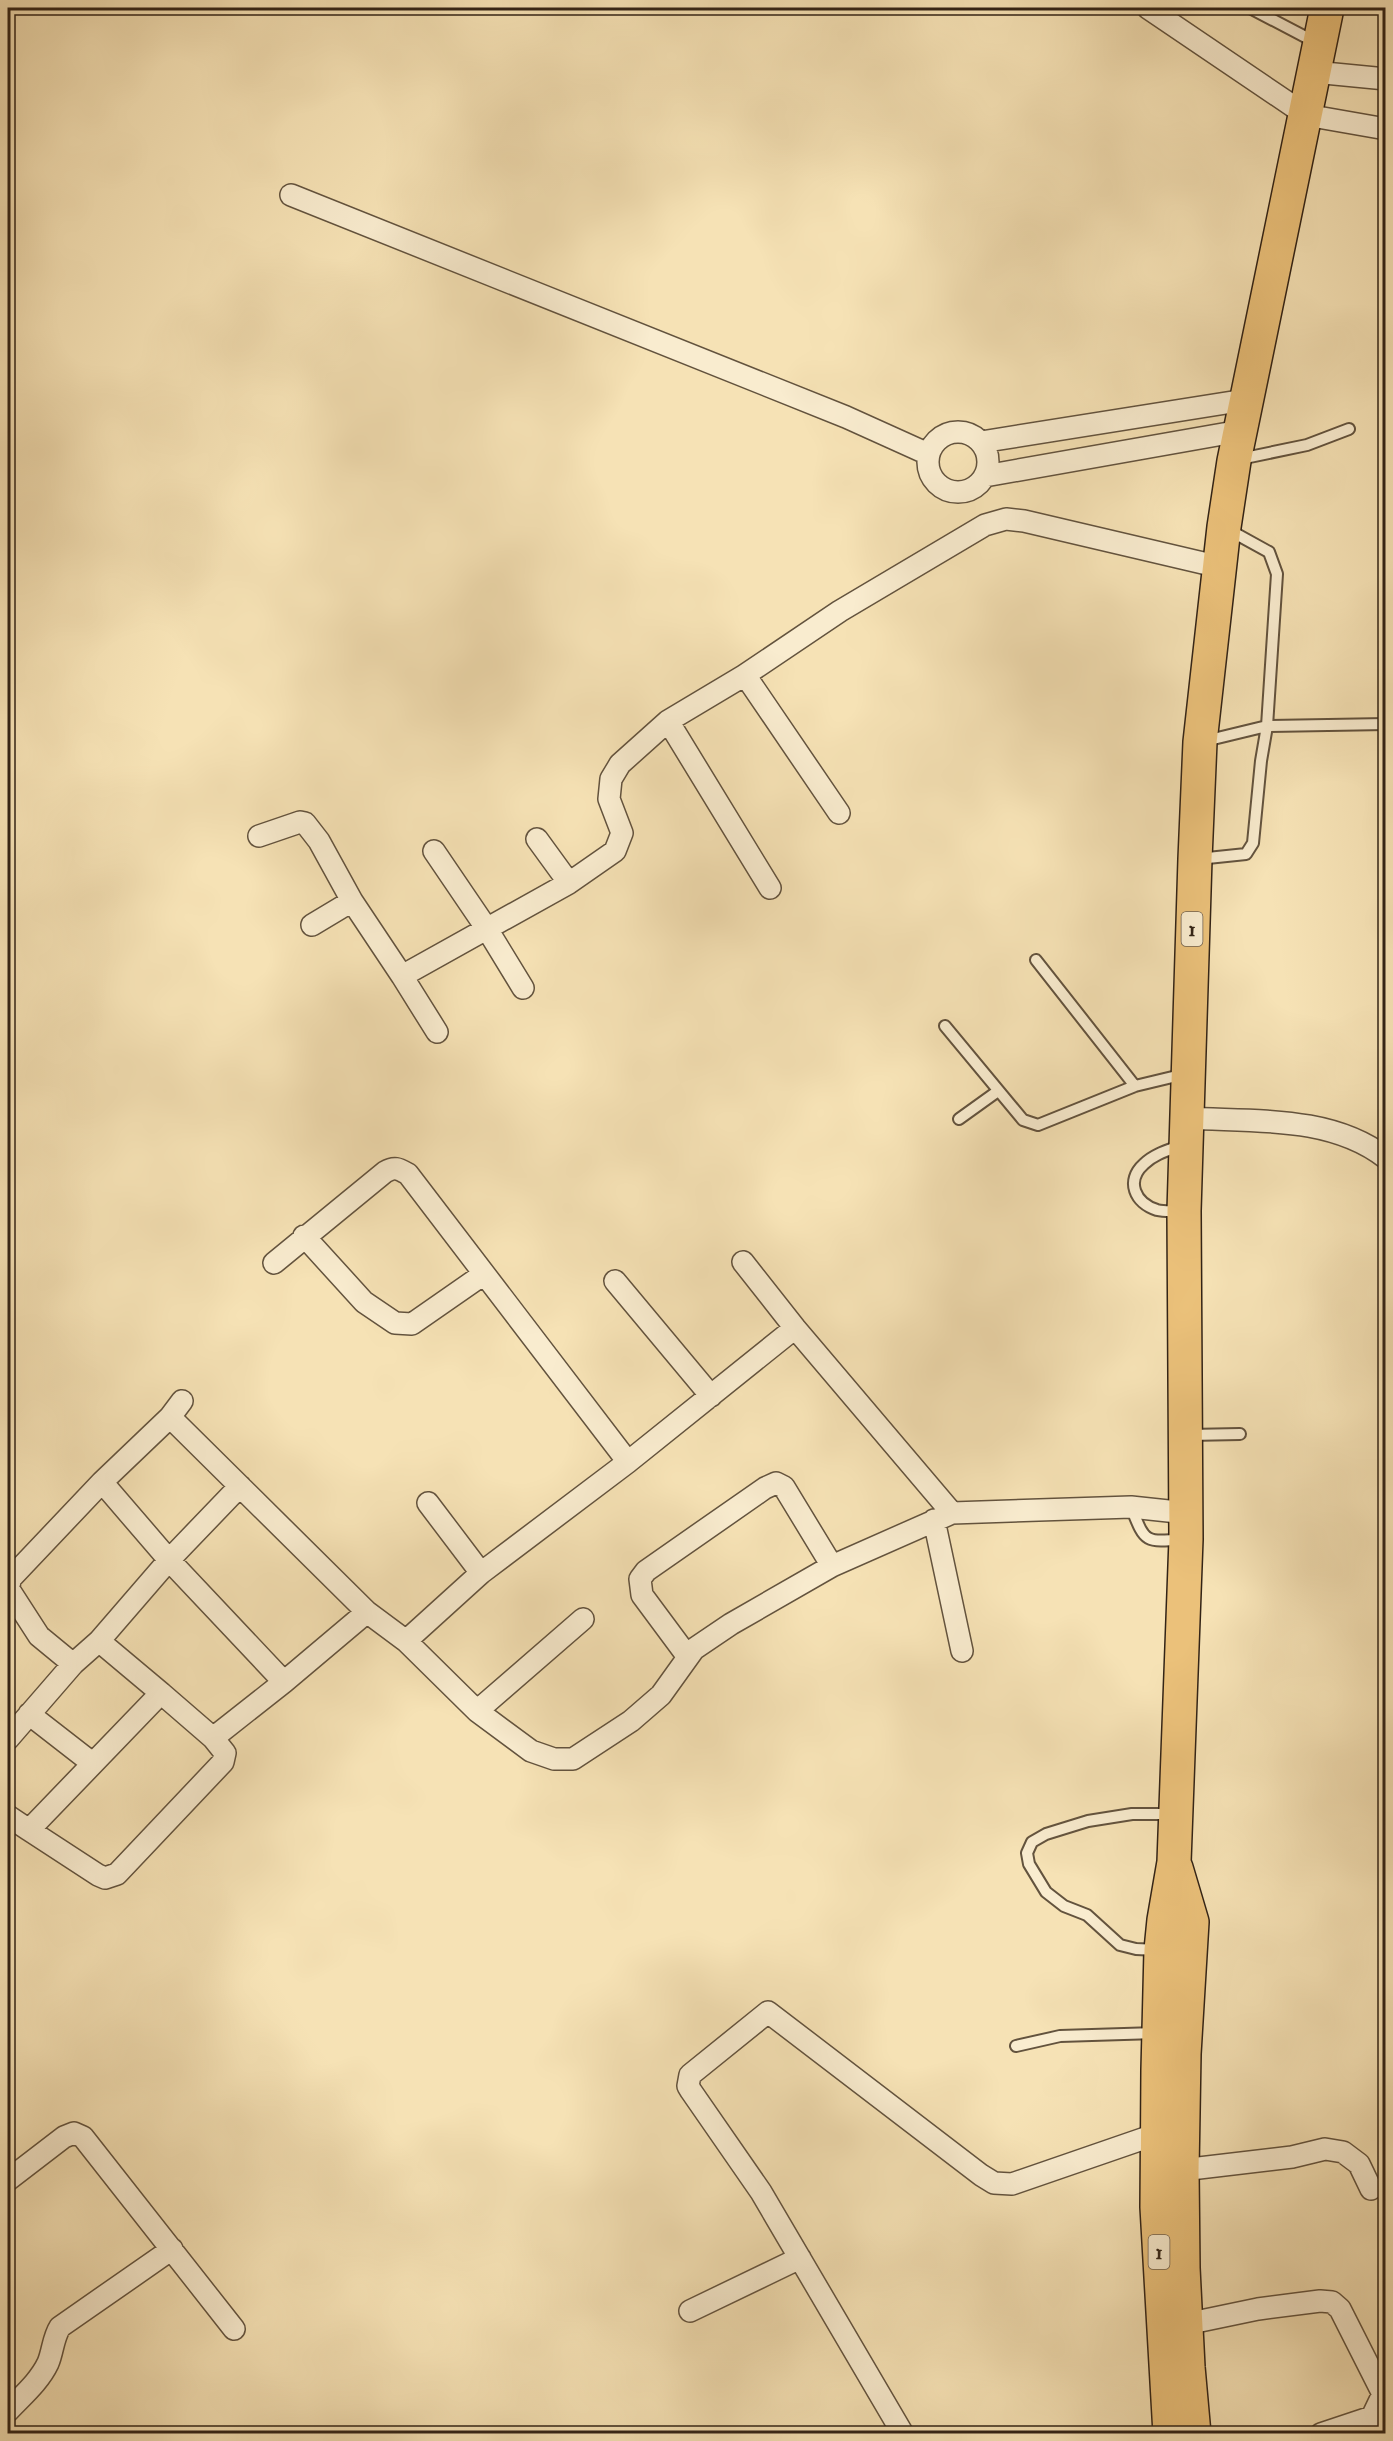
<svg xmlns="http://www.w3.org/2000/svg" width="1393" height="2441" font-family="'IM FELL Double Pica',serif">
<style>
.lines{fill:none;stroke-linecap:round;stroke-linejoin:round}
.lane-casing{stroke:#63533e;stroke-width:14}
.street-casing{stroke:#63533e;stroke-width:24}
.highway-casing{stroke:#322316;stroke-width:36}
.lane{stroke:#f9eccf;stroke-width:10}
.street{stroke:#f9eccf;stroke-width:21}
.highway{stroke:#ebc17a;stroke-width:33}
.labels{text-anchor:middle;stroke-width:6;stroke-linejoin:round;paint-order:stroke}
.shield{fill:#f9eccf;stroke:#6e5f4e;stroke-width:1.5}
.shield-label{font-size:20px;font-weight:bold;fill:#322316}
</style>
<rect width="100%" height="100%" fill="#f6e2b5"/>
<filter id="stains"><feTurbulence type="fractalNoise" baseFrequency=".00333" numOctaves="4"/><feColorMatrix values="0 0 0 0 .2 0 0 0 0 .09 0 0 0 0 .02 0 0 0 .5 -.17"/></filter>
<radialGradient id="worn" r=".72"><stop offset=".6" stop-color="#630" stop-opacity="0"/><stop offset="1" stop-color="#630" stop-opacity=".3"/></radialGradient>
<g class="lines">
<defs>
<path id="lane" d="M1250 8 1317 43
M1240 459 1307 445 1349 429
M1205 741 1267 726 1277 574 1269 552 1229 530
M1198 859 1246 854 1253 843 1261 761 1267 726 1386 724
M1036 960 1135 1086
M945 1026 1023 1120 1038 1125 1135 1086 1185 1074
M959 1119 998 1091
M1181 1211C1173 1211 1165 1212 1157 1210 1135 1203 1125 1181 1144 1164 1154 1154 1169 1150 1182 1145
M1189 1435 1240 1434
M1131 1507C1145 1542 1144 1543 1183 1539
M1158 1950 1136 1949 1120 1945 1087 1915 1064 1906 1046 1892 1029 1864 1027 1853 1032 1842 1046 1834 1088 1821 1132 1814H1173
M1016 2046 1060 2036 1156 2033"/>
<path id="street" d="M1148 8 1306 115 1386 129
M1314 72 1386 79
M291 195 846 417 928 454
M928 462a30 30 0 1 1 60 0a30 30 0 1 1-60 0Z
M981 442 1245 400
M985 476 1240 431
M745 675 839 813
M668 721 770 888
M259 836 300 822 305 823 319 841 352 901 402 976 569 883 615 851 622 833 609 799 611 779 620 764 668 721 745 675 840 611 985 525 1006 519 1024 521 1220 567
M537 839 569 883
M434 851 487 929 523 988
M312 925 352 901
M402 976 437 1032
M1187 1118C1253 1122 1331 1115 1386 1158
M304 1236 364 1302 395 1323 412 1324 484 1274
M743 1262 795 1328 952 1513
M274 1263 385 1172C395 1166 399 1169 408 1174L628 1462
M615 1281 711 1396
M170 1417 367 1612 406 1641 477 1711 531 1751 554 1759H573L631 1721 661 1695 694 1649 731 1624 832 1566 952 1513 1131 1507 1187 1513
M102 1482 169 1560 284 1682 367 1612
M428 1503 481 1573
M934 1520 962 1651
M406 1641 481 1573 628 1462 795 1328
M688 1657 642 1595 640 1579 646 1571 765 1488 776 1483 784 1487 832 1566
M73 1664 39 1636 8 1588 11 1578 102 1482 170 1417 182 1401
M161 1693 213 1738 284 1682
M477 1711 583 1619
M29 1714 92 1763
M8 1739 73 1664 99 1641 169 1560 240 1486
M8 1816 29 1830 161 1693 99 1641
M29 1830 98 1875 105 1878 117 1874 223 1762 225 1753 213 1738
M1182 2170 1292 2157 1325 2149 1343 2152 1359 2164 1371 2189
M8 2180 64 2137 74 2133 83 2137 234 2329
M690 2311 800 2258
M1186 2324 1258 2309 1320 2301 1332 2302 1340 2309 1383 2394 1372 2417 1321 2434
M8 2411C22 2396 39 2382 48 2363 53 2351 53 2338 60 2327L172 2249
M903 2434 761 2192 691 2091 688 2086 690 2075 768 2012 981 2175 994 2183 1012 2184 1157 2134"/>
<path id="highway" d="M1176 1868 1192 1922 1184 2054 1182 2170 1183 2268 1188 2367 1194 2434
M1170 2434 1157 2207 1158 2070 1161 1950 1164 1920 1174 1862 1186 1539 1184 1211 1195 859 1200 742 1224 527 1234 461 1327 8"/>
</defs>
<use href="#lane" class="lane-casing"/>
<use href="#street" class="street-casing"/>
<use href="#highway" class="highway-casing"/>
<use href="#lane" class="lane"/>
<use href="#street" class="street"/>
<use href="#highway" class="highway"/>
</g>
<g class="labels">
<g class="shield">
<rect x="1181.5" y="912" width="21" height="34" rx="4.5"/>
<rect x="1148.5" y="2235" width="21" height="34" rx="4.5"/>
</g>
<g class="shield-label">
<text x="1192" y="936">1</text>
<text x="1159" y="2259">1</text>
</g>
</g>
<rect width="1393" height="2441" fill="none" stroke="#f6e2b5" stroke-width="30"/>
<rect x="9" y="9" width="1375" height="2423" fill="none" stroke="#322316" stroke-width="3"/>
<rect x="15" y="15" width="1363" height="2411" fill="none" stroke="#322316" stroke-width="1.5"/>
<rect width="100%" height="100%" filter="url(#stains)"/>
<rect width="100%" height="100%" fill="url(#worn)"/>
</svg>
